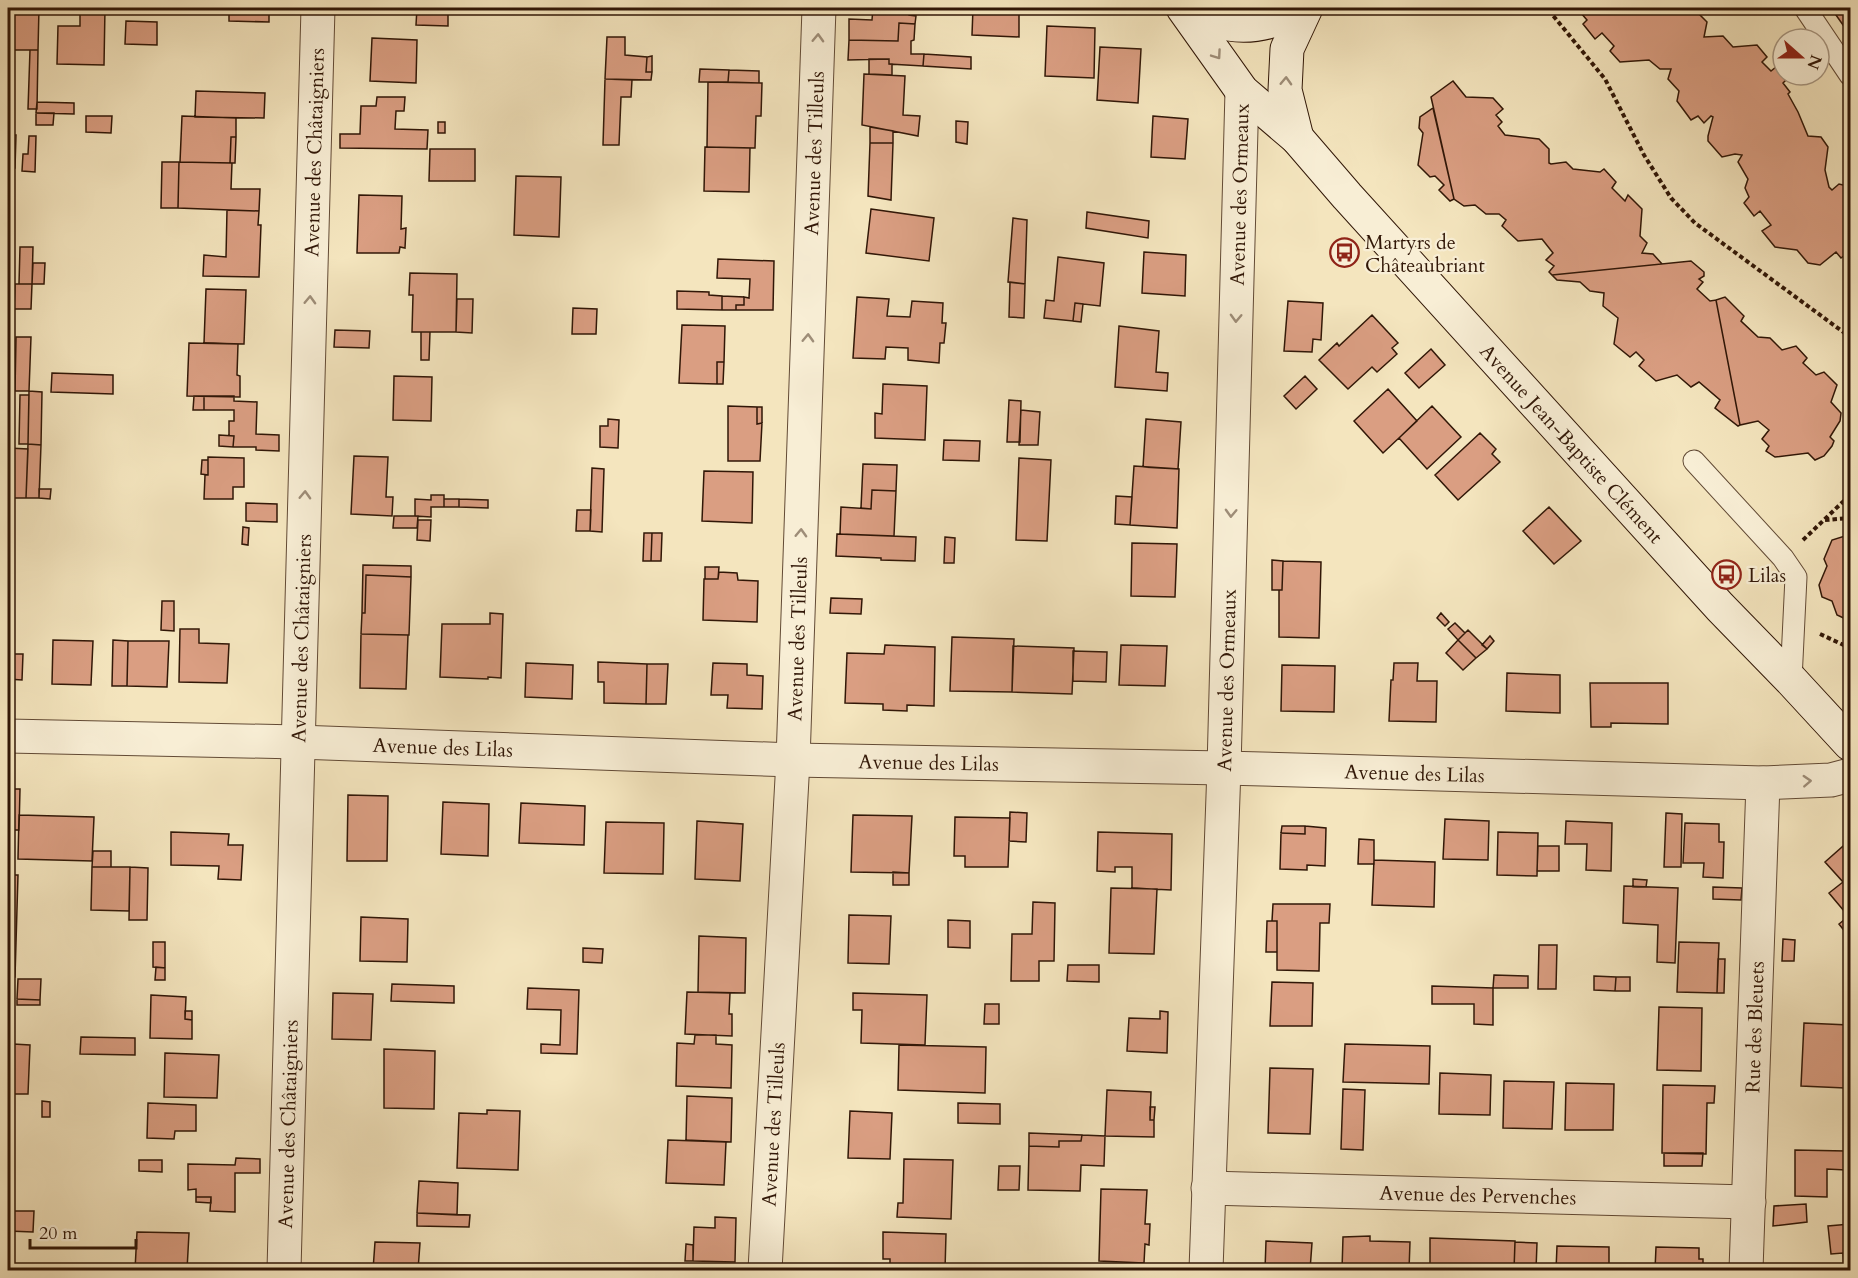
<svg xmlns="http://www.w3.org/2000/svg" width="1858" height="1278" font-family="Cardo,serif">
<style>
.building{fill:#da9e82;stroke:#311707;stroke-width:1.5}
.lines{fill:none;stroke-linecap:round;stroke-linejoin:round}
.lane-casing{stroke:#624a35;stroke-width:23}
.street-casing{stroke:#624a35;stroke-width:35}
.secondary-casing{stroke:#311707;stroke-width:35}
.path{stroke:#311707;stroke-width:4;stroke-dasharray:4.5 3;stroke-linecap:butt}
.lane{stroke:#f8eed5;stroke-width:21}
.street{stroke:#f8eed5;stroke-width:33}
.secondary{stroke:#f8eed5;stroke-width:33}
.oneway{stroke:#9e8d78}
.labels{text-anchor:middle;stroke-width:4.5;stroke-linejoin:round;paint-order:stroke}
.street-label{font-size:20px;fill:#311707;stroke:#f8eed5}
.poi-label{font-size:20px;fill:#311707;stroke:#f8eed5;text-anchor:start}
</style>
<rect width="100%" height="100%" fill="#f4e5be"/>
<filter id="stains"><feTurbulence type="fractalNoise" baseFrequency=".00333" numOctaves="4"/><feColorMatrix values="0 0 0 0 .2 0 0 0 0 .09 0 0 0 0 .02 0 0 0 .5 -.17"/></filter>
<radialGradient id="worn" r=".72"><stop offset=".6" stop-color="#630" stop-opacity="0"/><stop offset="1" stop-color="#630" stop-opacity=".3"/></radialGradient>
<path class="building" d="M8 8H39L38 50H8Z
M80 8H105L104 65 57 64 58 26H80Z
M229 8H269V22L229 21Z
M417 8H448V26L416 25Z
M873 8H909V15L916 16 915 24 899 23 898 41 849 40V19L872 20Z
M973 8H1019V37L972 35Z
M1580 8H1693L1707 22 1704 37 1723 36 1733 47 1757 45 1767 57 1762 62 1771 71 1776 67 1788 78 1783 83 1790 92 1788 94 1798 112 1808 136 1821 137 1828 147 1825 170 1829 187 1832 190 1839 184 1843 185 1850 183V251L1841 258 1836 252 1820 265 1808 263 1797 250 1775 247 1762 231 1771 225 1760 211 1754 216 1744 203 1749 197 1745 188 1748 179 1738 162 1742 155 1735 154 1722 157 1708 141V136L1713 117 1711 116 1704 123 1698 116 1691 120 1677 101 1679 91 1668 79 1671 69H1660L1649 60 1620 62 1610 51 1614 46 1602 33 1595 39 1583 24 1587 20 1580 12Z
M1831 8H1850V30L1848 32Z
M126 21 157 22V45L125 44Z
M899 23 915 24 914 40 911 41V54H924L923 66 889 64V59L848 60 849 40 898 41Z
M1047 26 1095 28 1094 78 1045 76Z
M607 37H625V55L647 57 646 72H652L651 80 605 79Z
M372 38 417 40 416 83 370 81Z
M1100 47 1141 49 1138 103 1097 100Z
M30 50H38L37 109H28Z
M924 54 971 57V69L923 66Z
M652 56V72H646L647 57Z
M869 59H889V64H892V75L869 74Z
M700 69 729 70 728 82H699Z
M729 70 759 71V83L728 82Z
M864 74 905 76 903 115 920 116 918 136 862 125Z
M605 79 632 80 631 97H621L619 145H603Z
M1453 81 1466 97 1493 98 1503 109 1496 115 1502 122 1498 126 1505 135 1539 139 1549 149V163L1551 164 1566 162 1573 169 1600 172 1604 169 1616 182 1612 188 1625 201 1628 195 1642 209 1640 236 1647 243 1642 253 1653 254 1662 264 1552 275 1549 272 1554 266 1546 260 1553 253 1542 239 1518 241 1502 226 1506 220 1499 214H1486L1475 205 1464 206 1454 199 1431 97Z
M708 82 762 83 761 116H756L755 148 707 147Z
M196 91 265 93 264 118 195 117Z
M377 97H405L404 111H396L395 129 428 130 427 149 340 148V134H360L361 106H376Z
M37 102 74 103V114L36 113Z
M1433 108 1454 199 1450 201 1439 190 1444 185 1435 176 1430 177 1418 165 1423 133 1419 128 1420 117Z
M8 113H10V135H16L15 168H8Z
M36 113H54L53 125H36Z
M86 116H112L111 133 86 132Z
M182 116 236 118V137H231L230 163 180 162Z
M1153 116 1188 119 1185 159 1151 157Z
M956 121 968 122 967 144 956 142Z
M438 122H445V133H438Z
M870 127 893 131V143H870Z
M29 136H36L35 172 22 171 23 154H28Z
M231 137H236L235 163H230Z
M870 143H893L891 200 868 196Z
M705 147 750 148 749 192 704 191Z
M430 149H475V181H429Z
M162 162H179L178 208H161Z
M179 162 232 163 231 189H260L259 211 178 208Z
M516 176 561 177 559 237 514 235Z
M359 195 402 196 401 229 406 228 405 248 400 247 399 253H357Z
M871 209 934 218 929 261 866 253Z
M227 210 259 211 258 225H261L259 277 203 276 204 255 226 257Z
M1087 212 1149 221 1148 238 1086 228Z
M1013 218 1027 220 1025 284 1008 282Z
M20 247H33L32 284H19Z
M1144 252 1186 255 1185 296 1142 293Z
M1058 257 1104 263 1100 306 1075 303 1073 321 1044 318 1046 300 1054 301Z
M718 259 774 261 773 310H736V305H744V297L749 298 750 279 717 278Z
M1691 261 1704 272V276L1699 279 1703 282 1697 289 1710 301 1716 300 1740 425 1738 426 1715 408 1720 400 1699 382 1691 387 1677 375 1656 381 1639 366 1644 360 1636 352 1630 357 1614 344 1618 318 1603 306 1604 293 1590 291 1580 282 1557 280 1552 275Z
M33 263H45L44 284H32Z
M410 273 457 274 456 332H412L413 295H409Z
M1010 282 1025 284 1024 318 1009 317Z
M15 284H32L31 309H14Z
M206 289 246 290 244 344 204 343Z
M677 291 709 292V295L722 296V310L677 309Z
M722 296 744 297V305H736V310H722Z
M857 297 889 299 887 316 910 317 912 301 943 303 942 323H946L944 343H940L939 363 908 360V348L886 347 885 359 853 358Z
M1725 297 1744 316 1741 321 1758 337 1770 338 1782 350 1796 346 1807 358 1803 363 1816 375 1824 372 1837 385 1831 402 1841 413 1840 421 1830 437 1834 441 1832 446 1824 456 1815 460 1808 453 1775 457 1766 451 1769 446 1762 439 1769 430 1758 421 1740 425 1716 300Z
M457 299H473L472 333 456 332Z
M1288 301 1323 303 1321 340 1313 339 1312 352 1284 351Z
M1075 303 1083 304 1081 322 1073 321Z
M573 308 597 309 596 334H572Z
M1372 315 1398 343 1392 348 1397 354 1377 372 1372 367 1348 389 1319 360 1337 343 1339 346Z
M682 325 725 326 724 362H717V384L679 383Z
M1119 326 1159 331 1156 372 1168 373 1167 391 1115 387Z
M335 330 370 331 369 348 334 347Z
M421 332H430L429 360H421Z
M16 337H31L29 391H15Z
M189 343 238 344 237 375 240 376V397L187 396Z
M1431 349 1445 365 1419 388 1405 373Z
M717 362H724L723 384H717Z
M52 373 113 375V394L51 392Z
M394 376 432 377 431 421 393 420Z
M1305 376 1317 389 1296 409 1284 396Z
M883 384 927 386 925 440 875 438V413L882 414Z
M1388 389 1417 421 1383 453 1354 421Z
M29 391 42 392 41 445 28 444Z
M20 395H29L28 444H19Z
M194 396H204V410H193Z
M204 396H234V401L257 402 256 434 279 435V451L256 450V447H233L234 436H229V421H234V410H204Z
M1009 400 1021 401 1020 442H1007Z
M728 406 757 407V424L762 423 760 461H728Z
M1432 406 1461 437 1427 469 1399 438Z
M757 407H762V423L757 424Z
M1021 410 1040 412 1038 445H1019Z
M608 419 619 420 618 448 600 447V426H608Z
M1146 419 1181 422 1178 469 1143 467Z
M1480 433 1496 449 1492 454 1500 462 1458 500 1435 475Z
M219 435 234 436 233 447 219 446Z
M944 440 980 441 979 461 943 460Z
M28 444 41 445 39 498H26Z
M8 448 28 449 26 498H8Z
M354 456 388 457 386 497H393L392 516 351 514Z
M208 457 244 458V487H233V499H204L205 475H208Z
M1019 458 1051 460 1047 541 1016 540Z
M202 460H208V475L201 474Z
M863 464 897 465 896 491 872 490 871 509 861 508Z
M1134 466 1179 469 1177 528 1130 525Z
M592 468 604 469 602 532 590 531Z
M704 471 753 472 752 523 702 521Z
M39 489H51L50 499 39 498Z
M872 490 896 491 894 536 840 534 841 507 871 509Z
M431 495H444V507H431V517L415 516V499L431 500Z
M1116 496 1132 497 1130 525 1115 524Z
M444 499H459V507H444Z
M459 499 488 500V508L459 507Z
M246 503 277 504V522L246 521Z
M1549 507 1581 541 1554 564 1523 531Z
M577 510H591L590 531H576Z
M394 516H418L417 528H393Z
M418 520H431L430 541 417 540Z
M243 527 249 528 248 545 242 544Z
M644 533H652L651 561H643Z
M652 533H662L661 561H651Z
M837 534 916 537 915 561 881 560V558L836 556Z
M1848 535 1850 536V621L1837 615 1832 601 1822 597 1819 585 1827 566 1824 559 1832 540Z
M945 537 955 538 954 563H944Z
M1132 543 1177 544 1175 597 1131 596Z
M1272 560 1283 561 1282 590H1272Z
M1283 561 1321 562 1319 638 1279 637V590H1282Z
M363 565 411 566V577L366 575 365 613H362Z
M705 567H719L718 579H705Z
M719 572 737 573 738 580 758 581 757 622 703 620 704 579H718Z
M366 575 411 577 409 635 361 634 362 613H365Z
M831 598 862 599 861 614 830 613Z
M162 601H174V631L161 630Z
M490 613 503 614 501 678 488 677V679L440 677 442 624H490Z
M1441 613 1449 622 1445 626 1437 618Z
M1455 623 1465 633 1458 640 1448 629Z
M180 629H199V643L229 644 227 683 179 682Z
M1468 630 1487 649 1476 658 1458 640Z
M361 634 408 635 406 689 360 688Z
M1490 636 1494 641 1487 649 1482 645Z
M952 637 1014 639 1012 692 950 691Z
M53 640 93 641 91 685 52 684Z
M113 640 128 641 127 686H112Z
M1458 640 1476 658 1463 670 1446 653Z
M128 641H169L167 687 127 686Z
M885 645 935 647 934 706 907 705V711L883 710V704L845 703 847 653 884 654Z
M1121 645 1167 646 1165 686 1119 685Z
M1013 646 1074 648 1072 694 1012 692Z
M1073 651 1107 652 1106 682 1073 681Z
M8 654H23L22 680 8 679Z
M598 662 647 664 646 704 604 703V682H598Z
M526 663 573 665 572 699 525 697Z
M713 663 747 664V675L763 676 762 709 727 708 728 695H711Z
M1394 663H1418L1417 681H1437L1436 722 1389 721 1391 680H1393Z
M647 664H668L666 704H646Z
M1282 665 1335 666 1334 712 1281 711Z
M1507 673 1560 675V713L1506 711Z
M1590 683H1668V724L1611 723V727H1591Z
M8 789H20L19 830H8Z
M348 795 388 796 387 861H347Z
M443 802 489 804 488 856 441 854Z
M521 803 585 806 584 845 519 843Z
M1010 812 1027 813 1026 842 1009 841Z
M1666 813 1682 814 1681 867H1664Z
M19 815 94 817 92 861 18 859Z
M853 815 912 816 909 873 851 872Z
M955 817 1010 818 1008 867H965V856H954Z
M1445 819 1489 821 1488 860 1443 859Z
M697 821 743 824 740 881 695 879Z
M1566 821 1612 823 1611 871 1586 870 1587 844H1565Z
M606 822 664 823 663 874 604 873Z
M1685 823 1719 824V842H1724L1723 878 1703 877 1704 863H1683Z
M1282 826H1305V834L1281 833Z
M1305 826 1326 828 1325 866 1307 865V870L1280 869 1281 833 1305 834Z
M171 832 229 834 228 845H243L241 880 218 879 219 866 171 865Z
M1098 832 1172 834 1171 890 1132 888V867H1115V872L1097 871Z
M1498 832 1538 833 1537 876 1497 875Z
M1359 839 1374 840V864H1358Z
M1850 840V915L1849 917 1829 893 1843 882 1825 862Z
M1538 846H1559V871H1537Z
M93 851H111V867H92Z
M1374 860 1435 862 1434 907 1372 905Z
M92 867H130L129 911 91 910Z
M130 867 148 868 147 920H129Z
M893 872 909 873V885H893Z
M8 875H18L15 977H8Z
M1633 879 1647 880 1646 887H1633Z
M1624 886 1678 888 1675 963 1657 962 1658 925 1623 923Z
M1713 887 1742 888 1741 900 1713 899Z
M1111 888 1157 889 1154 954 1109 953Z
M1033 902 1055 903 1054 961H1039V981H1011L1012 934H1032Z
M1273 904H1330L1329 923H1320L1319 971 1277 970V921H1272Z
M849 915 891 916 889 964 848 963Z
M1850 915V938L1839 924Z
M361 917 408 919 407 962 360 961Z
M948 920 970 921V948L948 947Z
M1267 921H1277V952H1266Z
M699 936 746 938 745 993 698 992Z
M1783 939 1795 940 1794 961H1782Z
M153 942H165V968L153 967Z
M1679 942 1719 943 1717 993 1677 992Z
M1539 945H1557L1556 989H1538Z
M583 948 603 949 602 963 583 962Z
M1718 959H1725L1724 993H1717Z
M1068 965H1099V982L1067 981Z
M156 967 165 968V980H155Z
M1494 975 1528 976V988H1493Z
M1594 976 1616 977 1615 991 1594 990Z
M1616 977H1630V991H1615Z
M18 979H41L40 1000 17 999Z
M1272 982 1313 983 1312 1026H1270Z
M392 984 454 986V1003L391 1001Z
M1432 986 1493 988V1025L1474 1024V1004H1432Z
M528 988 579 990 577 1054 541 1053V1044L560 1045 561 1010 527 1009Z
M687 992 730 993 729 1014H732V1036L685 1034Z
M333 993 373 994 371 1040 332 1039Z
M853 993 927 995 925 1045 861 1043 862 1010H853Z
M151 995 186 997 185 1019 192 1020V1039L150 1038Z
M17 999 40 1000V1005H17Z
M985 1004H999V1024H984Z
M1659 1007 1702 1008 1701 1071 1657 1070Z
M185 1011H192V1020L185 1019Z
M1160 1011 1168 1012 1167 1053 1127 1051 1129 1018 1160 1019Z
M1804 1023 1849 1025 1845 1088 1801 1086Z
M695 1035H716V1044L732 1045 731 1088 676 1086 677 1043 694 1044Z
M81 1037 135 1038V1055L80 1054Z
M13 1044 30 1045 28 1094H12Z
M1345 1044 1430 1046 1429 1084 1343 1082Z
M899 1045 986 1047 985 1093 898 1090Z
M384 1049 435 1051 434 1109 384 1108Z
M165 1053 219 1055 217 1098 164 1097Z
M1270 1068 1313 1069 1310 1134 1268 1133Z
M1440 1073 1491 1075 1490 1115 1439 1114Z
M1504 1081 1554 1082 1552 1129 1503 1128Z
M1566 1083 1614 1084 1613 1130H1565Z
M1663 1085 1715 1086 1714 1103H1707L1706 1154 1662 1153Z
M1343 1089 1365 1090 1363 1150 1341 1149Z
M1107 1090 1151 1092 1150 1120H1154V1137L1105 1136Z
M687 1096 732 1098 731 1142 686 1140Z
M42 1101 50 1102V1117H42Z
M148 1103 196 1105V1131H175L174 1139 147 1138Z
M958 1103 1000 1104V1124L958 1123Z
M1150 1107H1155L1154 1120H1150Z
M487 1110 520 1111 518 1170 457 1168 459 1113 487 1114Z
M850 1111 892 1113 890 1159 848 1158Z
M1029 1133 1082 1135 1081 1141H1059V1147L1029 1146Z
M1082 1135 1105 1136 1104 1166 1081 1165 1080 1191 1028 1190 1029 1146 1059 1147V1141H1081Z
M668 1140 726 1142 724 1185 666 1183Z
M1795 1150 1846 1151V1170L1827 1169V1197L1795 1196Z
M1664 1153H1703L1702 1166H1664Z
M236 1158 260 1159V1173H235V1212L210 1211 211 1197H196V1189L188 1190V1164L235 1165Z
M904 1159 953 1160 951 1219 897 1217 898 1203H903Z
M139 1160H162V1172L139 1171Z
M999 1166H1020L1019 1190H998Z
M419 1181 458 1183 457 1215 417 1213Z
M1101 1189 1147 1190 1145 1224H1150L1149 1245 1145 1244 1144 1263 1099 1261Z
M196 1197H211V1203L196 1202Z
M1806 1204 1807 1222 1773 1226 1774 1206Z
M9 1211H34L33 1232 8 1231Z
M417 1213 470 1215 469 1227 417 1226Z
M715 1217 736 1218 735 1262 693 1261 694 1227 715 1228Z
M1850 1224V1270H1844L1843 1253 1831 1254 1828 1226Z
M137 1232 189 1233 187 1270H135Z
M883 1232 946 1234 945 1270H890V1259H883Z
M1370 1236V1241L1410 1242 1409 1270H1342L1343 1237Z
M1430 1238 1515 1241 1514 1270H1430Z
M1266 1241 1312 1243 1310 1270H1265Z
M375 1242 420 1243 418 1270H373Z
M1515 1242 1537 1243 1536 1270H1514Z
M686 1244 693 1245V1261H685Z
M1557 1246 1609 1247V1270H1556Z
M1656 1247 1699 1248V1259H1703V1270H1655Z
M1145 1267 1178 1268V1270H1145Z"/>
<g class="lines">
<defs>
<path id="lane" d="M1805 8 1850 75
M1694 461 1783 558 1796 577 1791 680"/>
<g id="street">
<path id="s1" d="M8 736 298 742 793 760 1224 768 1763 783 1831 780 1850 775"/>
<path id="s2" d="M1208 1188 1749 1202"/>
<path id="s3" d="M284 1270 318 8"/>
<path id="s4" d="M765 1270 793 760 819 8"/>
<path id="s5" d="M1206 1270 1224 768 1242 91"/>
<path id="s6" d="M1746 1270 1763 783"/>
</g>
<g id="secondary">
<path id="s7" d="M1183 8 1242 91 1297 138 1347 196 1720 607 1791 680 1850 744"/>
<path d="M1188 8C1223 31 1264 31 1299 8"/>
<path d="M1297 138 1285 90 1287 49 1306 8"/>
</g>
</defs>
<use href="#lane" class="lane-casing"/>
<use href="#street" class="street-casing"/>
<use href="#secondary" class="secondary-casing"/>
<path class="path" d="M1541 8 1551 13 1605 79 1644 155 1671 198 1695 223 1850 337
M1825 520 1850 518
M1803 540 1850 495
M1820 634 1850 648"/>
<use href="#lane" class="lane"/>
<use href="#street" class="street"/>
<use href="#secondary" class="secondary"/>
</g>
<defs><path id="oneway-chevron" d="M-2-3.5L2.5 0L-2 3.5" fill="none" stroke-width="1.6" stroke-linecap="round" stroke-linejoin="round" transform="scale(1.5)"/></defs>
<g class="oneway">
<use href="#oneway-chevron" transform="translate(818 38) rotate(-88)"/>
<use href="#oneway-chevron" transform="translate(1217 55) rotate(55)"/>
<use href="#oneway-chevron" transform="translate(1286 81) rotate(-88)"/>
<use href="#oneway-chevron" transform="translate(310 300) rotate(-88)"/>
<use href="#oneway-chevron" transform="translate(1236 318) rotate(92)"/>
<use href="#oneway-chevron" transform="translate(808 338) rotate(-88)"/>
<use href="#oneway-chevron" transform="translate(305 495) rotate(-88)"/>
<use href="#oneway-chevron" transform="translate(1231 513) rotate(92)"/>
<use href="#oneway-chevron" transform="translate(801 533) rotate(-88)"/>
<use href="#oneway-chevron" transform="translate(1807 781) rotate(-3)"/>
</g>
<defs>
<symbol id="bus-ring" viewBox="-11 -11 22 22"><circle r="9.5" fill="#f8eed5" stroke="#8f2418" stroke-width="1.5"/><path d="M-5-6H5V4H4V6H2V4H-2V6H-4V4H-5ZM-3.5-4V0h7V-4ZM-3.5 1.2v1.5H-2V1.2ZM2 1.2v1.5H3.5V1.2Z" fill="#8f2418"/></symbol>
</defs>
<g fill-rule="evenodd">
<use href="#bus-ring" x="1328" y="236" width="33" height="33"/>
<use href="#bus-ring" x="1710" y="558" width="33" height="33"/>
</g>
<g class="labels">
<g class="street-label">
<text dy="7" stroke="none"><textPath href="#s3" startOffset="1118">Avenue des Châtaigniers</textPath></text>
<text dy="7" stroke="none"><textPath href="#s4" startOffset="1118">Avenue des Tilleuls</textPath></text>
<text dy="7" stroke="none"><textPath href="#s5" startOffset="1076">Avenue des Ormeaux</textPath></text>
<text dy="7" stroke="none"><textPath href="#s7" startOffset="585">Avenue Jean-Baptiste Clément</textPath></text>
<text dy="7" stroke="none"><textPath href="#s3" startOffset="632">Avenue des Châtaigniers</textPath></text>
<text dy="7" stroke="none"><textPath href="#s4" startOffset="632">Avenue des Tilleuls</textPath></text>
<text dy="7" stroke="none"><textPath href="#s5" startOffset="590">Avenue des Ormeaux</textPath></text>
<text dy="7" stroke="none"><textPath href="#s1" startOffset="435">Avenue des Lilas</textPath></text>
<text dy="7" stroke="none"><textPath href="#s1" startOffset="921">Avenue des Lilas</textPath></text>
<text dy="7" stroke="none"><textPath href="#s1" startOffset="1407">Avenue des Lilas</textPath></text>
<text dy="7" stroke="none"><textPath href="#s6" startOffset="243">Rue des Bleuets</textPath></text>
<text dy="7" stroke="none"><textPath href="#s3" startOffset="146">Avenue des Châtaigniers</textPath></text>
<text dy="7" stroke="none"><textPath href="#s4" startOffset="146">Avenue des Tilleuls</textPath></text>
<text dy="7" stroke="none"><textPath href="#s2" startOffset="270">Avenue des Pervenches</textPath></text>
</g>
<g class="poi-label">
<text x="1365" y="249">Martyrs de<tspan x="1365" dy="23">Châteaubriant</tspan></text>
<text x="1748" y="582">Lilas</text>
</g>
</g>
<rect width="1858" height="1278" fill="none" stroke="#f4e5be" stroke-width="30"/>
<rect x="9" y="9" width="1840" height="1260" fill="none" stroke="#311707" stroke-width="3"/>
<rect x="15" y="15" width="1828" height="1248" fill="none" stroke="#311707" stroke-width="1.5"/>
<g transform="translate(1801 57) rotate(111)"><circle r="28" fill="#f8eed5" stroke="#a89883" stroke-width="1.5"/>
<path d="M0-4.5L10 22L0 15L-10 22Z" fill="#8f2418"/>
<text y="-9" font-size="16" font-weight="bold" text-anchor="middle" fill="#311707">N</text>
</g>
<path d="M30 1239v9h106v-9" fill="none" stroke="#311707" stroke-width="3"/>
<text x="39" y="1239" font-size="18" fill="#311707" stroke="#f8eed5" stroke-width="4.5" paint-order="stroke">20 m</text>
<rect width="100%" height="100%" filter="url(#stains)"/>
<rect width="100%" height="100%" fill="url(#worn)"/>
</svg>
